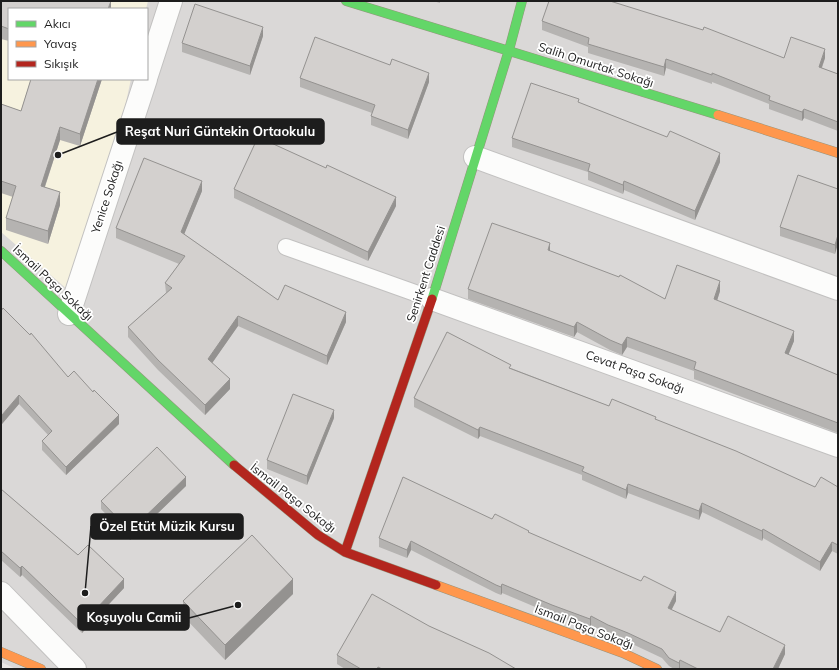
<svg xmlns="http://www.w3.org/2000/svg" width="839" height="670" font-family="Mulish,sans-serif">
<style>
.residential{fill:#dad8d7;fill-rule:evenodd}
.education{fill:#f6f2df}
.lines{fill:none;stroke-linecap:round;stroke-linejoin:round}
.lane-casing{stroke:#c2c1c0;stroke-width:18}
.street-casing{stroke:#c2c1c0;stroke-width:24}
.fast-casing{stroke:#95947d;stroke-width:10}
.slow-casing{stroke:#95947d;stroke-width:10}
.jam-casing{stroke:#95947d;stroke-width:10}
.lane{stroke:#fcfcfb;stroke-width:16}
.street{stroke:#fcfcfb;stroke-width:22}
.fast{stroke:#63d668;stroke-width:9}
.slow{stroke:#ff974d;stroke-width:9}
.jam{stroke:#b3261e;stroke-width:9}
.wall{fill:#b5b3b1}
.shaded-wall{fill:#949290}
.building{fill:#d3d0ce;stroke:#949290}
.labels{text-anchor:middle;stroke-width:3.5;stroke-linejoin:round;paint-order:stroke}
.street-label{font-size:12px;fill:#1d1d1d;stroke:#fff}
.leader{fill:none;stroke:#1d1d1d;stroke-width:1.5}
.callout-dot{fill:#1d1d1d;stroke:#fff;stroke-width:1.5}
.callout{fill:#1d1d1d;stroke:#1d1d1d;stroke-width:1.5}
.callout-label{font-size:13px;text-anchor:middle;font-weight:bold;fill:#fff}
</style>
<rect width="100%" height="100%" fill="#ebe8e5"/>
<path class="residential" d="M1 1H838V669H16L1 662ZM9 9H147V79H9Z"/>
<path class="education" d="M1 1H148L146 9H9V79H131L83 303 1 232Z"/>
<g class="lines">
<defs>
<path id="lane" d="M286 247 432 299"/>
<path id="street" d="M147 75 171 1
M475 157 838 289
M432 299 838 446
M69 314 146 79
M1 593 75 669"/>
<path id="fast" d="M346 1 718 115
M1 251 234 465
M432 299 509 50 522 1"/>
<path id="slow" d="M718 115 838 153
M436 585 623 653 657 669
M1 652 41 669"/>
<path id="jam" d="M234 465 318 535 345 552 436 585
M345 552 432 299"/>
</defs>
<use href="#lane" class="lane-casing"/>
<use href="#street" class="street-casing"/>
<use href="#fast" class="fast-casing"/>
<use href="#slow" class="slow-casing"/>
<use href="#jam" class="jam-casing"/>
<use href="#lane" class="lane"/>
<use href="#street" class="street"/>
<use href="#fast" class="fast"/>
<use href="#slow" class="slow"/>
<use href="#jam" class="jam"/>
</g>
<path class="wall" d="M1 1 111 9H9V41L1 39Z
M433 1H440V3Z
M542 21 784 58H825L822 68 838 74V131L804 118 802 121 769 109V104L712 82V84L666 68 664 76 588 53V47L542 30Z
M263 36 250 75 182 52V43Z
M300 78 429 82 408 139 371 125V116L372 113 300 87Z
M31 79H102L80 146 60 140 45 187 60 205 48 244 6 230V218L13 197 1 193V104L21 111Z
M579 103 720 162 695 220 624 190 623 194 588 180V172L512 147V138Z
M326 168 396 206 368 261 234 198V189Z
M838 189 835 254 780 236V227Z
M202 191 184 234 278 300 346 322 327 365 238 326 212 363 230 389 205 415 158 370 128 337V327L166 293 165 283 179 264 116 238V228Z
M550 251 665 299 720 291 717 301 794 341 788 355 838 375V433L694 379V371L627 347 622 355 610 350 577 332 574 337 468 299V289Z
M1 311 68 377 119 424 66 475 42 450V441L48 435 19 404 2 424 1 423Z
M511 368 609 406 656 420 815 487H838V554L832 551 820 571 763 538 762 541 702 512 699 520 628 493 626 499 582 480V475L480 436 478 439 414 407V398Z
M334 418 307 485 267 469V460Z
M186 486 130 540 101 509V501Z
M1 489 78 555 124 588 82 633 22 575 20 577 1 560Z
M492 519 529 533 676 601 671 610 720 632 785 654 778 669H674L669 666 662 658 628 642 608 634 591 625 590 628 552 614 502 593 501 595 496 593 411 550 407 558 379 547V538Z
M293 594 225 660 183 616V601Z
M429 626 516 669H345L337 664V655Z"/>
<path class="shaded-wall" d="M111 1V9H108Z
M263 27V36L250 75V66Z
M825 49V58L819 75V67Z
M666 59V68L664 76V67Z
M429 73V82L408 139V130Z
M98 79H102L80 146V134Z
M804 109V118L802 121V112Z
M60 127V140L41 198V186Z
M720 153V162L695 220V211Z
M202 181V191L181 242V232Z
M624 181V190L623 194V185Z
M60 192V205L48 244V231Z
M396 197V206L368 261V252Z
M838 235V244L835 254V245Z
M550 243V254L548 250Z
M720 281V291L714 310V299Z
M346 312V322L327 365V356Z
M238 316V326L208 369V359Z
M577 322V332L574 337V327Z
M794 331V341L785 363V353Z
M627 337V347L622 355V345Z
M230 379V389L205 415V405Z
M19 395V404L2 424V415Z
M334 410V418L307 485V476Z
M119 415V424L66 475V467Z
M480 427V436L478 439V430Z
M186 477V486L130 540V531Z
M628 484V493L626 499V490Z
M702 503V512L699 520V511Z
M763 529V538L762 541V531Z
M411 541V550L407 558V550Z
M832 542V551L820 571V562Z
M22 566V575L20 577V568Z
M124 579V588L82 633V624Z
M293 579V594L225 660V645Z
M502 584V593L501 595V587Z
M676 592V601L668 617V608Z
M591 616V625L590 628V619Z
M785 645V654L778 669H773Z
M680 660V669H679V663Z"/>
<path class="building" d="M1 1H111L108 9H9V29L1 26Z
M549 1H610L703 30 704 27 784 58 791 37 825 49 819 67 838 74V122L804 109 802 112 769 100 770 96 712 73V75L666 59 664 67 588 44 589 38 542 21Z
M195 4 263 27 250 66 182 43Z
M315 37 390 65 392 59 429 73 408 130 371 116 375 105 300 78Z
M31 79H98L80 134 60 127 41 186 60 192 48 231 6 218 16 186 1 181V104L21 111Z
M531 83 579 99 578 102 667 137 670 131 720 153 695 211 624 181 623 185 588 171 590 164 512 138Z
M258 137 326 168 327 165 396 197 368 252 234 189Z
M144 158 202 181 181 232 278 300 285 285 346 312 327 356 238 316 208 359 230 379 205 405 158 360 128 327 172 288 165 283 185 256 116 228Z
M798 175 838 189V235L835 245 780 227Z
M492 223 550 243 548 250 619 277 620 275 665 299 677 265 720 281 714 299 794 331 785 353 838 375V423L694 369 696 362 627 337 622 345 610 340 577 322 574 327 468 289Z
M3 308 30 335 31 333 68 377 74 371 93 392 94 390 119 415 66 467 42 441 52 431 19 395 2 415 1 414V311Z
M447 332 511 365 509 368 609 406 612 399 656 417 655 419 736 451 815 487 821 477 838 487V545L832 542 820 562 763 529 762 531 702 503 699 511 628 484 626 490 582 471 584 467 480 427 478 430 414 398Z
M293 394 334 410 307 476 267 460Z
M157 447 186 477 130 531 101 501Z
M403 477 492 519 495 514 529 531 528 532 641 581 644 576 676 592 668 608 720 632 728 616 785 645 773 669H698L680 660 679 663 669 658 662 649 628 633 608 625 591 616 590 619 552 605 502 584 501 587 496 585 411 541 407 550 379 538Z
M1 489 78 555 88 545 124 579 82 624 22 566 20 568 1 551Z
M252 535 293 579 225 645 183 601Z
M372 594 429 626 489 653 516 669H382L378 667 377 669H361L337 655Z"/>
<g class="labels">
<g class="street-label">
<text transform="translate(596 65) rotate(18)" y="4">Salih Omurtak Sokağı</text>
<text transform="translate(107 197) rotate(-72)" y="4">Yenice Sokağı</text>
<text transform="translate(426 274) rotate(-72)" y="4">Senirkent Caddesi</text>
<text transform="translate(53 283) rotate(43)" y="4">İsmail Paşa Sokağı</text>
<text transform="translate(635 372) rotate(20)" y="4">Cevat Paşa Sokağı</text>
<text transform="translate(293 498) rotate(38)" y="4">İsmail Paşa Sokağı</text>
<text transform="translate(584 627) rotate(21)" y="4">İsmail Paşa Sokağı</text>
</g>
</g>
<path class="leader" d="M58 155L117 132M85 593L91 526M238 605L189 618"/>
<g class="callout-dot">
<circle cx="58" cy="155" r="4"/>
<circle cx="85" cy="593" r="4"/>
<circle cx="238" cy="605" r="4"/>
</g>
<g class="callout">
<rect x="117" y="119" width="207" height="25" rx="4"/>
<rect x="91" y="514" width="152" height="25" rx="4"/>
<rect x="78" y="605" width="111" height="25" rx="4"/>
</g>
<g class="callout-label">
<text x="220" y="136">Reşat Nuri Güntekin Ortaokulu</text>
<text x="167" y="531">Özel Etüt Müzik Kursu</text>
<text x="134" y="622">Koşuyolu Camii</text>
</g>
<rect width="839" height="670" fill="none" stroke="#1d1d1d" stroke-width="4"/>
<rect x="8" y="8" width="140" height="72" fill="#ffffff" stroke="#a5a5a5"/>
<rect x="16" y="21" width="20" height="6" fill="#63d668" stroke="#a5a5a5"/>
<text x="44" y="28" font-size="12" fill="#1d1d1d">Akıcı</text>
<rect x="16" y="41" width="20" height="6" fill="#ff974d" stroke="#a5a5a5"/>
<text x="44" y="48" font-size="12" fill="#1d1d1d">Yavaş</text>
<rect x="16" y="61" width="20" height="6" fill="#b3261e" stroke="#a5a5a5"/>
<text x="44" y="68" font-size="12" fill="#1d1d1d">Sıkışık</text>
</svg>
